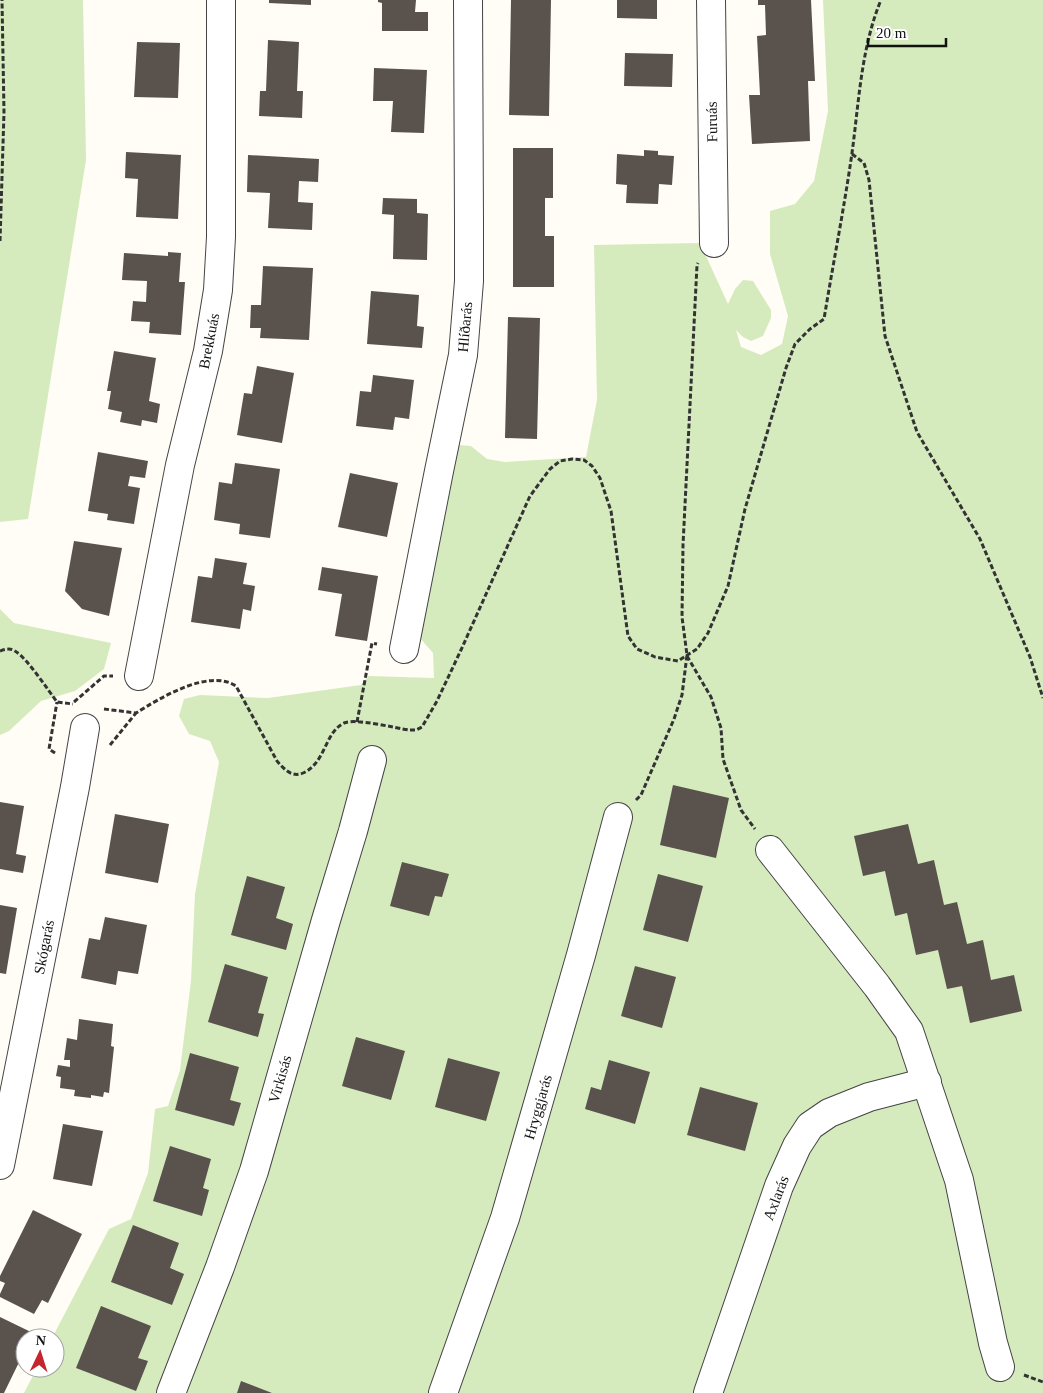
<svg xmlns="http://www.w3.org/2000/svg" width="1043" height="1393" font-family="Georgia,serif">
<style>
.green{fill:#d5ebbd}
.building{fill:#5a524d}
.lines{fill:none;stroke-linecap:round;stroke-linejoin:round}
.minor-casing{stroke:#444;stroke-width:30}
.path{stroke:#333;stroke-width:3;stroke-dasharray:5 2.5;stroke-linecap:butt}
.minor{stroke:#fff;stroke-width:28}
.labels{text-anchor:middle;stroke-width:5;stroke-linejoin:round;paint-order:stroke}
.street-label{font-size:15px;fill:#111;stroke:#fff}
</style>
<rect width="100%" height="100%" fill="#fffdf5"/>
<path class="green" d="M0 0H83L86 160 28 519 0 522Z
M823 0H1043V1393H24L37 1368H55V1338H52L109 1229 131 1219 148 1173 155 1109 168 1106 180 1070 191 981 195 894 219 762 210 741 189 734 179 716 184 699 200 695 268 698 361 685 369 676 434 678 433 653 420 638 459 445 471 446 487 459 505 462 586 457 597 400 594 245 700 243 728 304 735 289 743 280 753 281 771 310V318L763 336 751 341 743 337 736 330 741 347 761 355 782 344 788 316 770 254V211L795 204 814 181 828 111Z
M0 609 14 623 111 643 104 669 75 691 41 701 9 731 0 735Z"/>
<path class="building" d="M269 0H311V5L269 3Z
M378 0H416L415 12H428V31H382V3L378 2Z
M511 0H551L549 116 509 115Z
M617 0H657V19L617 18Z
M758 0H811L815 81H808L810 141 752 144 749 95H760L757 36 766 35 765 5H758Z
M268 40 299 42 297 91H303L302 118 259 116 260 91H266Z
M137 42 180 43 178 98 134 97Z
M625 53 673 54 672 87 624 86Z
M374 68 427 70 424 133 391 132 393 101H373Z
M513 148H553V198H545V236H554V287H513Z
M644 150 658 151V155L674 156 672 185 659 184 658 204 626 203 627 185 616 184 617 154 644 156Z
M126 152 181 155 178 219 136 217 138 179 125 178Z
M248 155 319 159 318 182 299 181 298 202 313 203 312 230 268 228 270 193 247 192Z
M383 198 417 199V213L428 214 427 260 393 259 394 215 382 214Z
M168 252 181 253 179 282H185L181 335 149 333 150 322 131 321 133 301 146 302 147 281 122 280 124 253 168 256Z
M263 266 313 268 309 340 260 338 261 328H250L251 305H261Z
M371 291 419 295 417 326 424 327 422 348 367 344Z
M508 317 540 318 537 439 505 438Z
M114 351 156 358 149 401 160 404 157 423 142 420 141 426 120 422 122 412 108 409 111 391H107Z
M257 366 294 373 282 443 237 435 244 393 252 394Z
M373 375 414 380 409 419 395 417 393 430 356 426 360 391 371 392Z
M98 452 148 461 145 478 130 476 128 486 140 488 134 524 107 520 108 514 88 511Z
M235 463 280 469 270 538 239 534 240 524 214 520 219 482 232 484Z
M350 473 398 483 387 537 338 527Z
M74 541 122 548 109 616 82 609 65 591Z
M215 558 247 563 243 584 255 586 251 611 243 609 240 629 191 622 198 576 212 578Z
M322 567 378 576 367 641 335 636 342 594 318 590Z
M673 785 729 798 716 858 660 845Z
M0 802 24 806 16 854 26 856 23 873 0 869Z
M115 814 169 824 158 883 105 873Z
M908 824 918 864 934 860 944 905 957 902 967 944 983 940 991 980 1014 975 1022 1011 970 1023 962 986 947 989 938 950 916 955 907 913 895 916 885 871 863 876 854 836Z
M402 862 449 874 442 897 435 896 429 916 390 906Z
M658 874 703 886 688 942 643 930Z
M247 876 285 887 276 918 293 924 286 950 231 935Z
M0 905 17 908 6 974 0 973Z
M105 917 147 925 138 974 118 971 116 985 81 978 89 938 100 940Z
M225 964 268 977 258 1013 264 1014 258 1037 208 1022Z
M635 966 676 977 662 1028 621 1016Z
M79 1019 113 1024 111 1046 114 1047 109 1093 104 1092 103 1097 91 1095V1098L74 1096 75 1090 60 1088 61 1077 56 1076 58 1065 70 1067V1060H64L67 1038 77 1040Z
M356 1037 405 1051 391 1100 342 1086Z
M190 1053 239 1067 230 1100 241 1103 234 1126 175 1110Z
M448 1058 500 1072 486 1121 435 1107Z
M609 1060 650 1072 635 1124 585 1109 591 1087 601 1090Z
M700 1087 758 1103 745 1151 687 1135Z
M63 1124 103 1131 92 1186 53 1179Z
M170 1146 211 1159 203 1188 209 1190 202 1216 153 1201Z
M33 1210 82 1234 48 1303 42 1300 34 1314 0 1297V1294L5 1283 0 1281V1276Z
M133 1225 179 1243 170 1268 184 1274 172 1305 111 1282Z
M101 1306 151 1326 138 1358 148 1361 136 1391 76 1368Z
M0 1317 33 1333 31 1338H25V1350L4 1393H0Z
M241 1381 272 1393H237Z"/>
<g class="lines">
<defs>
<path id="minor" d="M711 0 714 243
M404 649 439 471 463 355 469 281V224L468 0
M139 676 180 465 208 351 218 290 221 237V0
M770 850 877 986 909 1031 959 1180 993 1343 1000 1367
M0 1165 75 787 85 728
M171 1393 220 1267 254 1171 326 920 353 831 372 760
M443 1393 505 1218 581 955 618 817
M708 1393 779 1186 797 1146 810 1126 829 1113 869 1097 927 1082"/>
</defs>
<use href="#minor" class="minor-casing"/>
<path class="path" d="M852 154 864 163 869 180 885 336 917 432 980 539 1030 657 1043 698
M0 241 4 112 2 0
M0 651C5 649 11 648 15 651 27 658 48 690 57 702L73 704
M687 656 711 697 721 728 723 759 741 810 755 829
M74 702 104 676H113
M104 709 136 713C160 698 209 668 236 686L277 761C284 769 292 778 303 773 326 763 324 733 344 723 356 718 395 728 409 730H416L422 727 437 701 461 650 530 496 550 469 560 461 572 459 584 460 592 466 600 478 611 511 628 636 637 649 655 657 678 661 697 649 708 633 728 586 745 509 786 368 795 344 810 329 824 319C833 264 844 209 852 153 859 102 861 48 881 0
M357 722 372 643 377 644
M110 745 136 713
M55 753 49 749 57 702
M636 800 641 795 674 719 682 695 687 655 682 617 683 545 697 265 698 263
M1024 1375 1043 1382"/>
<use href="#minor" class="minor"/>
</g>
<g class="labels">
<g class="street-label">
<text transform="translate(712 122) rotate(-91)" y="5">Furuás</text>
<text transform="translate(465 327) rotate(-85)" y="5">Hlíðarás</text>
<text transform="translate(209 341) rotate(-79)" y="5">Brekkuás</text>
<text transform="translate(44 947) rotate(-79)" y="5">Skógarás</text>
<text transform="translate(280 1079) rotate(-74)" y="5">Virkisás</text>
<text transform="translate(538 1107) rotate(-74)" y="5">Hryggjarás</text>
<text transform="translate(776 1198) rotate(-69)" y="5">Axlarás</text>
</g>
</g>
<g transform="translate(40 1353) rotate(4)"><circle r="24" fill="#ffffff" stroke="#a0a0a0"/>
<path d="M0-4L9 19L0 12L-9 19Z" fill="#c4262e"/>
<text y="-8" font-size="14" font-weight="bold" text-anchor="middle" fill="#111111">N</text>
</g>
<path d="M868 38v8h78v-8" fill="none" stroke="#111111" stroke-width="2.5"/>
<text x="876" y="38" font-size="15" fill="#111111" stroke="#ffffff" stroke-width="4" paint-order="stroke">20 m</text>
</svg>
